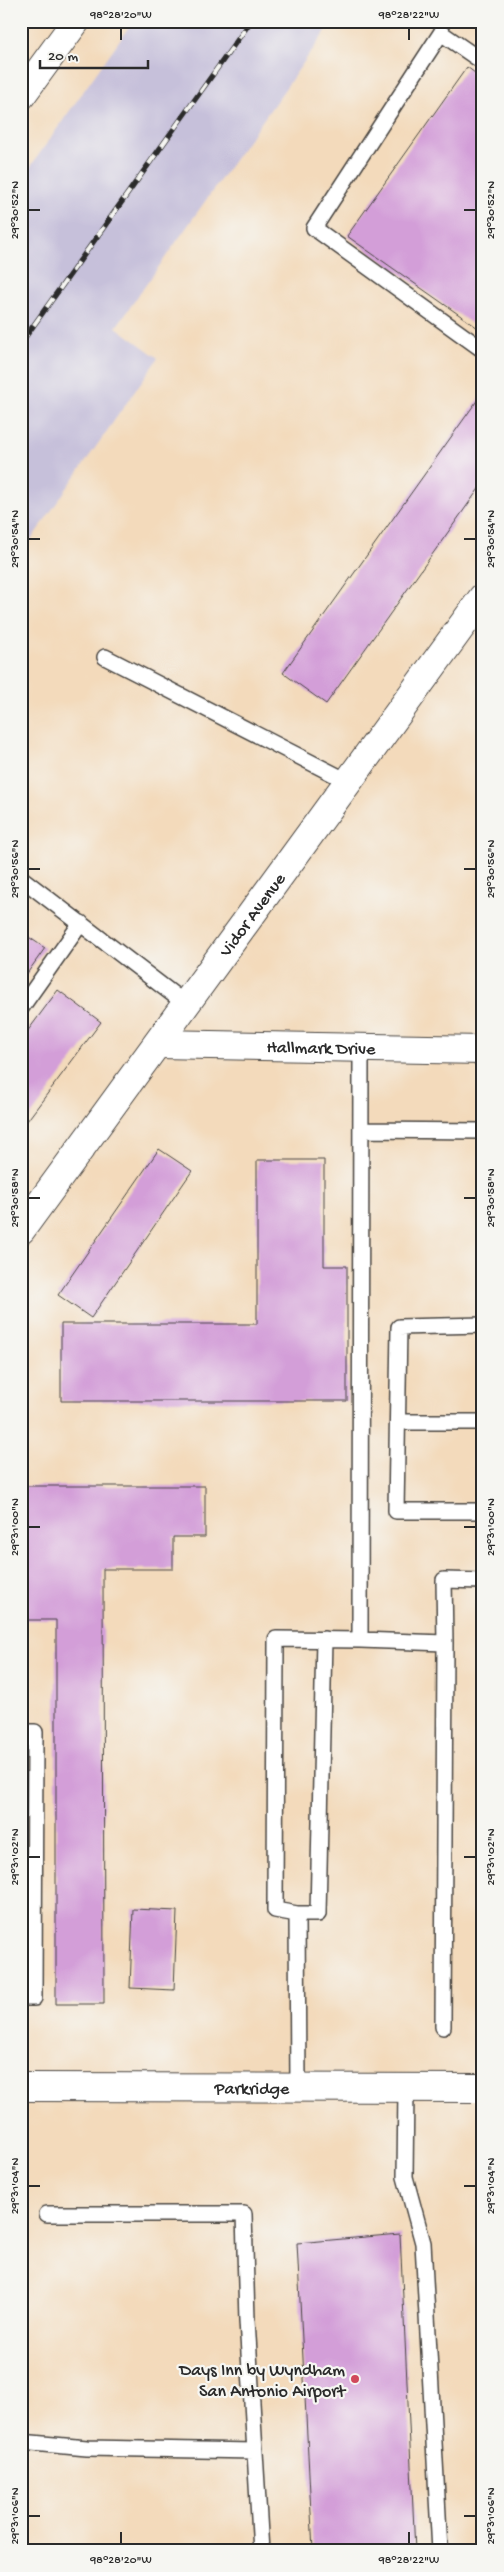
<svg xmlns="http://www.w3.org/2000/svg" width="504" height="2572" font-family="'Gochi Hand',sans-serif">
<style>
.industrial{fill:#c6c0da}
.building{fill:#d39ed8}
.lines{fill:none;stroke-linecap:round;stroke-linejoin:round}
.service-casing{stroke:#494541;stroke-width:18}
.minor-casing{stroke:#494541;stroke-width:30}
.tertiary-casing{stroke:#494541;stroke-width:30}
.service{stroke:#fff;stroke-width:15}
.minor{stroke:#fff;stroke-width:28}
.tertiary{stroke:#fff;stroke-width:28}
.rail-casing{stroke:#2b2b2b;stroke-width:5.5}
.rail{stroke:#f6f6f2;stroke-width:4;stroke-dasharray:11;stroke-linecap:butt}
.ticks{fill:none;stroke:#2b2b2b;stroke-width:2}
.poi-dot{fill:#d1495b;stroke:#f6f6f2;stroke-width:2}
.labels{text-anchor:middle;stroke-width:4.5;stroke-linejoin:round;paint-order:stroke}
.street-label{font-size:18px;fill:#2b2b2b;stroke:#f6f6f2}
.poi-label{font-size:18px;fill:#2b2b2b;stroke:#f6f6f2;text-anchor:end}
.neatline{fill:none;stroke:#2b2b2b;stroke-width:2}
.ticks-label{font-size:12px;text-anchor:middle;fill:#2b2b2b}
</style>
<rect width="100%" height="100%" fill="#f6f6f2"/>
<filter id="ink" filterUnits="userSpaceOnUse"><feTurbulence type="fractalNoise" baseFrequency=".02" numOctaves="2"/><feDisplacementMap in="SourceGraphic" scale="10" xChannelSelector="R" yChannelSelector="G"/><feConvolveMatrix kernelMatrix="1 2 1 2 8 2 1 2 1" color-interpolation-filters="sRGB"/></filter>
<filter id="wash" filterUnits="userSpaceOnUse"><feTurbulence type="fractalNoise" baseFrequency=".0096" numOctaves="4" result="noise"/><feDisplacementMap in="SourceGraphic" scale="20" xChannelSelector="R" yChannelSelector="G"/><feGaussianBlur stdDeviation="1.12" result="paint"/><feColorMatrix in="noise" values="0 0 0 0 0 0 0 0 0 0 0 0 0 0 0 0 0 1.4 0 .05"/><feComposite in="paint" operator="in"/></filter>
<g filter="url(#wash)">
<rect width="100%" height="100%" fill="#f3dabb"/>
<path class="industrial" d="M133 21H333L116 327 158 358 21 554V180Z"/>
<g id="blocks">
<path class="building" d="M467 67 483 79V321L478 328 347 236Z
M481 395 483 396V483L326 704 283 673Z
M21 932 45 948 21 982Z
M58 990 101 1022 21 1129V1040Z
M159 1149 192 1171 91 1318 58 1295Z
M257 1160H324V1266H347V1401H61V1324H257Z
M21 1486H205V1537H173V1569H103L104 2004H56V1620H21Z
M133 1909 177 1911 174 1990 130 1988Z
M400 2234 415 2551H313L297 2243Z"/>
</g>
</g>
<g filter="url(#ink)">
<use href="#blocks" fill-opacity="0" stroke="#494541" stroke-width="1"/>
<g class="lines">
<defs>
<path id="service" d="M483 62 441 33 314 228 483 350
M105 657 349 782
M21 878 187 1005
M21 1008 81 923
M361 1130 483 1131
M483 1325 399 1327 396 1511H483
M398 1422H483
M360 1640 445 1643 443 2027
M445 1643 444 1580 483 1581
M21 1732H35L34 1998H21
M297 1914H318L324 1639
M298 2088 297 1914 275 1910 276 1639 360 1640 361 1048
M406 2088 405 2177 423 2243 440 2551
M47 2214H244L247 2320 261 2551
M21 2442 87 2448 255 2451"/>
<g id="minor">
<path d="M21 96 76 21"/>
<path id="s1" d="M159 1044 483 1050"/>
<path id="s2" d="M21 1230 483 597"/>
</g>
<g id="tertiary">
<path id="s3" d="M21 2087 483 2088"/>
</g>
</defs>
<use href="#service" class="service-casing"/>
<use href="#minor" class="minor-casing"/>
<use href="#tertiary" class="tertiary-casing"/>
<use href="#service" class="service"/>
<use href="#minor" class="minor"/>
<use href="#tertiary" class="tertiary"/>
<defs>
<path id="rail" d="M21 343 251 21"/>
</defs>
<use href="#rail" class="rail-casing"/>
<use href="#rail" class="rail"/>
</g>
</g>
<path class="ticks" d="M121 28V40M409 28V40M28 210H40M464 210H476M28 539H40M464 539H476M28 869H40M464 869H476M28 1198H40M464 1198H476M28 1527H40M464 1527H476M28 1857H40M464 1857H476M28 2186H40M464 2186H476M28 2516H40M464 2516H476M121 2532V2544M409 2532V2544"/>
<circle class="poi-dot" cx="355" cy="2379" r="5"/>
<g class="labels">
<g class="street-label">
<text dy="6" stroke="none"><textPath href="#s2" startOffset="391">Vidor Avenue</textPath></text>
<text dy="6" stroke="none"><textPath href="#s1" startOffset="162">Hallmark Drive</textPath></text>
<text dy="6" stroke="none"><textPath href="#s3" startOffset="231">Parkridge</textPath></text>
</g>
<g class="poi-label">
<text x="345" y="2375">Days Inn by Wyndham<tspan x="345" dy="21">San Antonio Airport</tspan></text>
</g>
</g>
<rect width="504" height="2572" fill="none" stroke="#f6f6f2" stroke-width="55"/>
<path d="M40 60v8h108v-8" fill="none" stroke="#2b2b2b" stroke-width="2.5"/>
<text x="48" y="60" font-size="15" fill="#2b2b2b" stroke="#f6f6f2" stroke-width="4" paint-order="stroke">20 m</text>
<rect x="28" y="28" width="448" height="2516" class="neatline"/>
<g class="ticks-label">
<text x="121" y="18">98°28'20"W</text>
<text x="409" y="18">98°28'22"W</text>
<text transform="translate(490 210) rotate(-90)" y="4">29°30'52"N</text>
<text transform="translate(14 210) rotate(-90)" y="4">29°30'52"N</text>
<text transform="translate(14 539) rotate(-90)" y="4">29°30'54"N</text>
<text transform="translate(490 539) rotate(-90)" y="4">29°30'54"N</text>
<text transform="translate(14 869) rotate(-90)" y="4">29°30'56"N</text>
<text transform="translate(490 869) rotate(-90)" y="4">29°30'56"N</text>
<text transform="translate(14 1198) rotate(-90)" y="4">29°30'58"N</text>
<text transform="translate(490 1198) rotate(-90)" y="4">29°30'58"N</text>
<text transform="translate(490 1527) rotate(-90)" y="4">29°31'00"N</text>
<text transform="translate(14 1527) rotate(-90)" y="4">29°31'00"N</text>
<text transform="translate(490 1857) rotate(-90)" y="4">29°31'02"N</text>
<text transform="translate(14 1857) rotate(-90)" y="4">29°31'02"N</text>
<text transform="translate(490 2186) rotate(-90)" y="4">29°31'04"N</text>
<text transform="translate(14 2186) rotate(-90)" y="4">29°31'04"N</text>
<text transform="translate(14 2516) rotate(-90)" y="4">29°31'06"N</text>
<text transform="translate(490 2516) rotate(-90)" y="4">29°31'06"N</text>
<text x="121" y="2563">98°28'20"W</text>
<text x="409" y="2563">98°28'22"W</text>
</g>
</svg>
